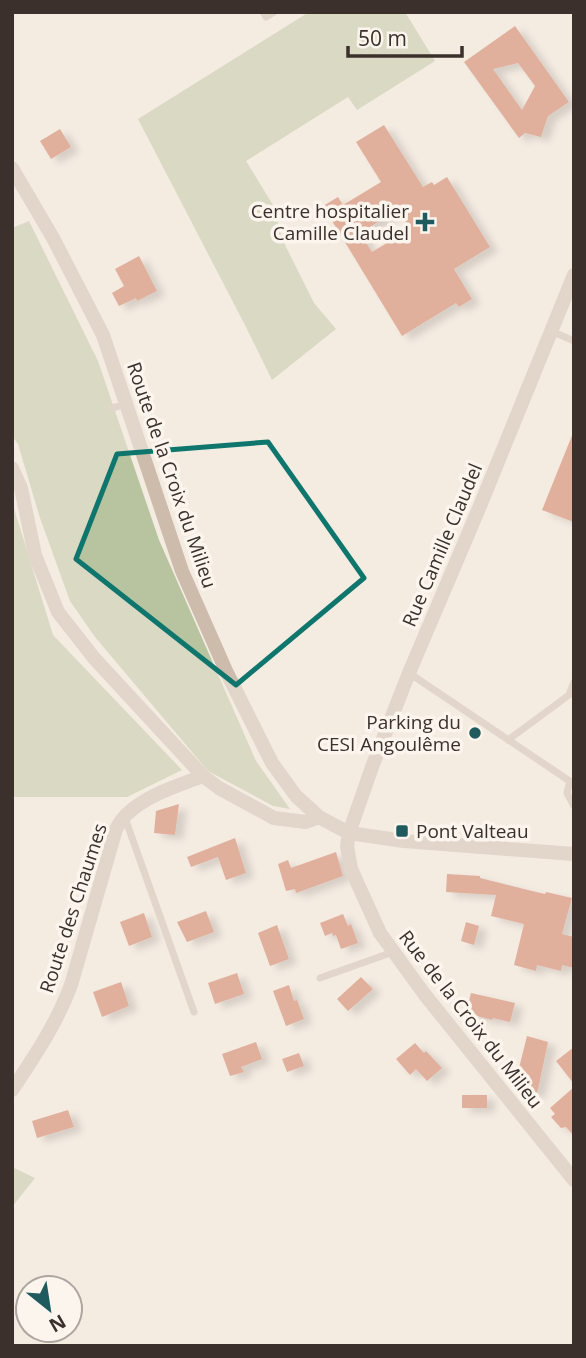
<svg xmlns="http://www.w3.org/2000/svg" width="586" height="1358" font-family="'Open Sans',sans-serif">
<style>
.green{fill:#b8c4a0}
.building{fill:#c8694b;fill-rule:evenodd;filter:url(#shadow)}
.lines{fill:none;stroke-linecap:round;stroke-linejoin:round}
.lane{stroke:#cdbbac;stroke-width:7}
.street{stroke:#cdbbac;stroke-width:14}
.marked{fill:none;stroke:#0f766e;stroke-width:5;stroke-linejoin:round}
.poi-dot{fill:#1f5a5e;stroke:#fbf5ee;stroke-width:2.5}
.labels{text-anchor:middle;stroke-width:7;stroke-linejoin:round;paint-order:stroke}
.poi-label{font-size:19px;fill:#3b302b;stroke:#fbf5ee;text-anchor:end}
.street-label{font-size:19px;fill:#3b302b;stroke:#fbf5ee}
</style>
<defs>
<filter id="shadow"><feDropShadow dx="8" dy="4.5" stdDeviation="3.5" flood-color="#0004"/></filter>
</defs>
<rect width="100%" height="100%" fill="#f4ebe1"/>
<path class="green" d="M309 12H405L435 61 357 110 348 97 246 161 273 205 282 239 314 303 336 329 272 380 246 327 138 119Z
M29 221 98 361 159 540 256 761 290 809 273 806 208 771 95 637 70 601 40 518 18 444 12 436V228Z
M12 502 53 635 182 770 127 797H12Z
M12 1167 35 1178 12 1207Z"/>
<path class="building" d="M515 26 569 102 548 116 541 137 525 133 519 138 464 62ZM518 63 535 86 522 110 493 69Z
M384 125 423 187 432 182 434 185 447 177 490 247 454 269 472 299 459 307 456 303 402 336 323 206 338 197 343 205 381 182 356 142ZM398 210 410 229 372 252 360 233Z
M60 129 71 147 51 159 40 141Z
M139 256 157 291 137 301 136 298 119 306 112 293 124 286 115 269Z
M573 433H574V522L542 510Z
M179 804 175 835 154 833 156 811Z
M235 838 246 873 226 880 218 857 191 867 187 857Z
M336 852 343 876 296 893 295 889 286 891 278 864 288 860 291 868Z
M447 874 480 876V878L532 891 545 894 546 892 572 898 562 934 574 937V968L562 965 561 971 537 965 536 971 514 965 524 924 491 916 496 895 446 892Z
M206 911 214 932 187 942 177 922Z
M144 913 152 937 129 946 120 922Z
M343 914 348 926 351 924 358 943 341 949 336 935 333 936 332 933 325 936 320 923Z
M466 922 479 926 474 945 461 941Z
M277 925 289 959 270 966 258 933Z
M237 973 244 994 215 1004 208 983Z
M361 977 373 989 348 1011 337 999Z
M121 982 129 1006 102 1017 93 992Z
M289 985 294 1001 297 1000 304 1019 286 1026 273 991Z
M471 993 515 1003 510 1022 493 1018 492 1020 466 1013Z
M527 1036 548 1042 537 1094 514 1088Z
M256 1042 262 1059 241 1067 244 1072 230 1076 222 1054Z
M415 1043 424 1053 426 1051 442 1068 427 1081 416 1069 410 1075 396 1059Z
M574 1047V1084L556 1061Z
M299 1053 304 1066 287 1072 282 1059Z
M574 1087V1136L566 1127 561 1128 551 1117 555 1114 550 1108Z
M462 1095H487V1108H462Z
M68 1110 74 1127 37 1138 32 1121Z"/>
<g class="lines">
<path class="lane" d="M263 12 266 17 274 12
M551 331 574 341
M112 408 127 404
M409 673 574 784
M508 740 569 695 574 682
M570 781 567 793 574 806
M125 818 194 1012
M320 978 393 952"/>
<path class="street" d="M12 168 53 238 103 335 182 571 227 673 272 763 296 796 319 817 349 833 404 841 574 854
M574 275 480 506 409 673 372 767 349 833 347 846 351 869 380 933 425 995 574 1180
M12 468 21 488 35 555 58 612 94 658 203 776
M12 1090C34 1057 57 1023 71 985L116 829C119 824 122 819 126 815 146 795 177 786 203 776L219 788 274 818 306 822 319 817"/>
</g>
<path d="M0 0H586V1358H0ZM268 442 364 578 236 685 76 559 117 454Z" fill="#f4ebe1" fill-opacity=".55" fill-rule="evenodd"/>
<path class="marked" d="M268 442 364 578 236 685 76 559 117 454Z"/>
<g class="poi-dot">
<path d="M421.5 211.5h7v7h7v7h-7v7h-7v-7h-7v-7h7z"/>
<circle cx="475" cy="733" r="7"/>
<rect x="395" y="824" width="14" height="14" rx="3.5"/>
</g>
<g class="labels">
<g class="poi-label">
<text x="409" y="218">Centre hospitalier<tspan x="409" dy="22">Camille Claudel</tspan></text>
<text x="461" y="729">Parking du<tspan x="461" dy="22">CESI Angoulême</tspan></text>
<text x="416" y="838" text-anchor="start">Pont Valteau</text>
</g>
<g class="street-label">
<text transform="translate(172 475) rotate(71)" y="7">Route de la Croix du Milieu</text>
<text transform="translate(442 545) rotate(-67)" y="7">Rue Camille Claudel</text>
<text transform="translate(73 908) rotate(-72)" y="7">Route des Chaumes</text>
<text transform="translate(471 1019) rotate(52)" y="7">Rue de la Croix du Milieu</text>
</g>
</g>
<rect width="586" height="1358" fill="none" stroke="#3b302b" stroke-width="28"/>
<g transform="translate(49 1309) rotate(150)"><circle r="33" fill="#fbf5ee" stroke="#aea6a0" stroke-width="2"/>
<path d="M0-5L12 26L0 18L-12 26Z" fill="#1f5a5e"/>
<text y="-10" font-size="19" font-weight="bold" text-anchor="middle" fill="#3b302b">N</text>
</g>
<path d="M348 46v10h114v-10" fill="none" stroke="#3b302b" stroke-width="3.5"/>
<text x="358" y="46" font-size="21" fill="#3b302b" stroke="#fbf5ee" stroke-width="5" paint-order="stroke">50 m</text>
</svg>
